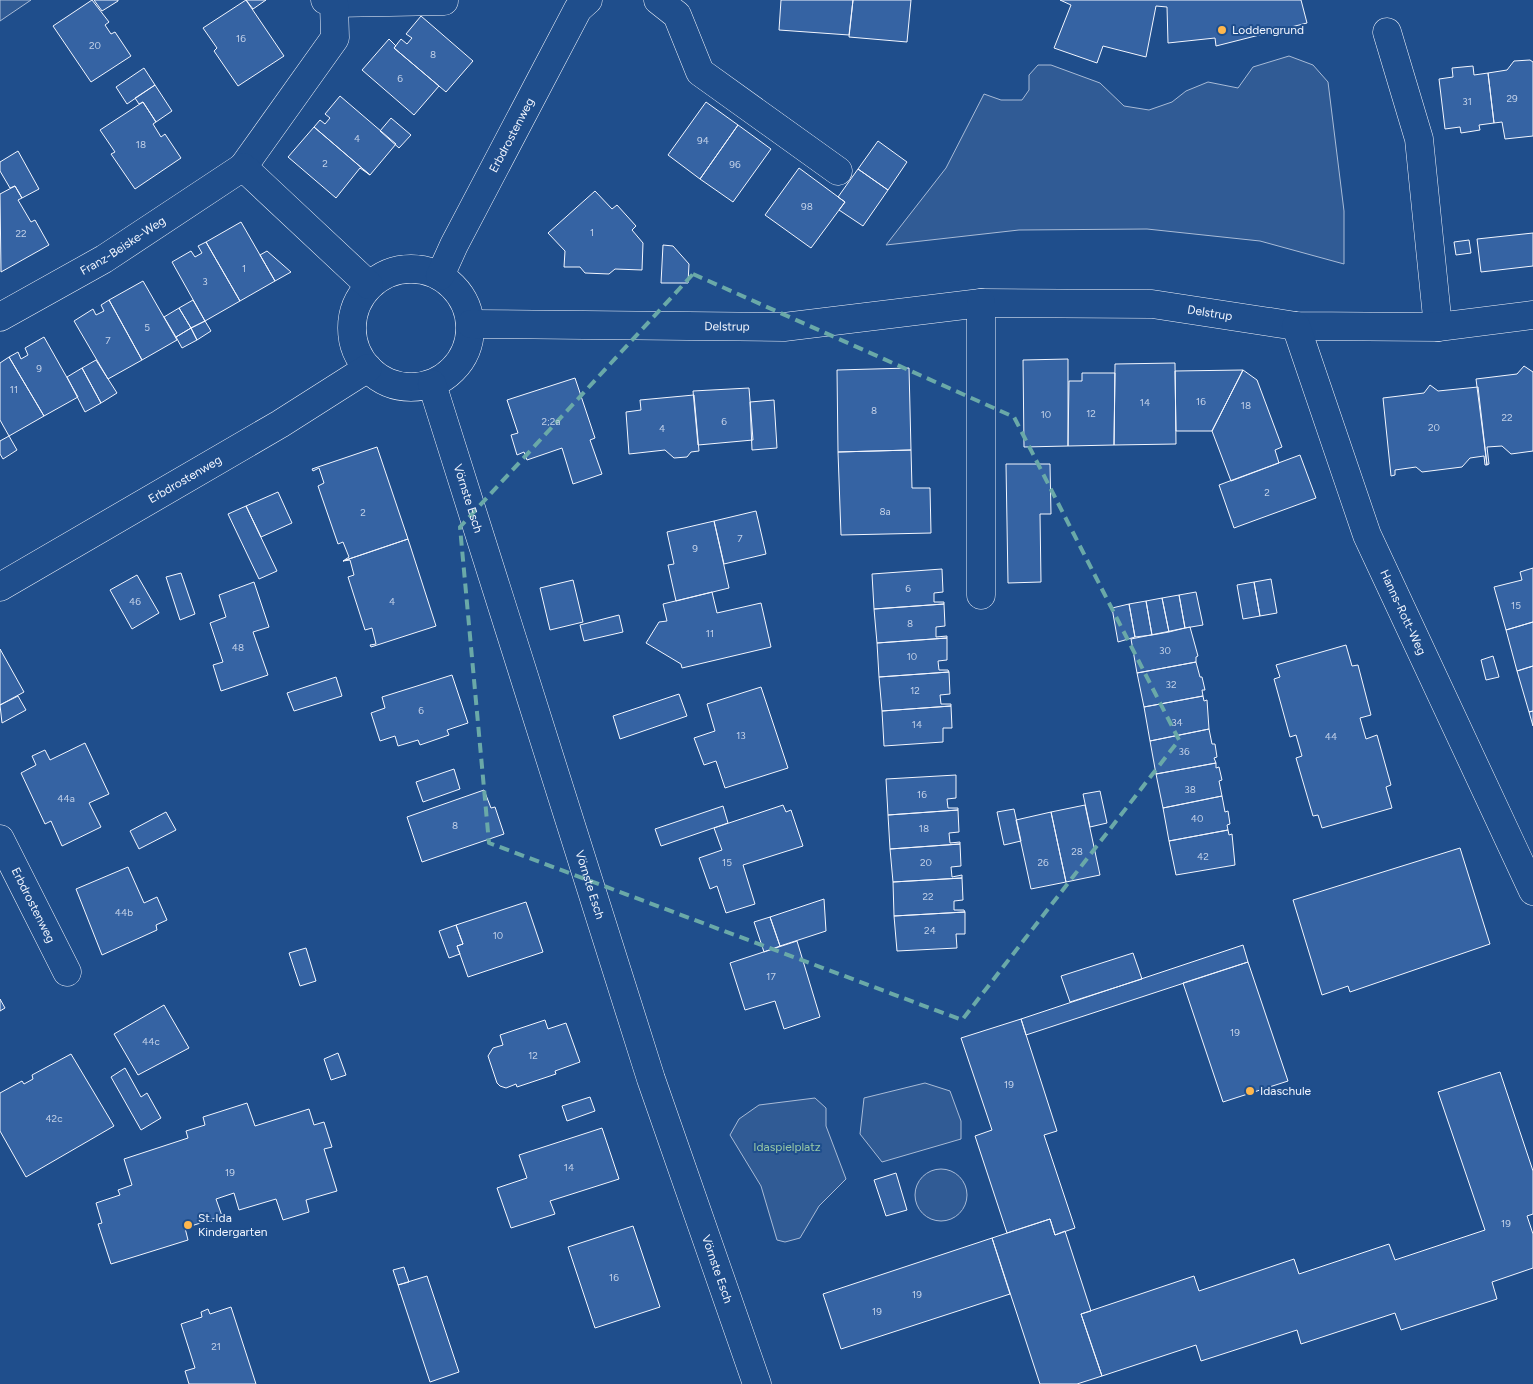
<svg xmlns="http://www.w3.org/2000/svg" width="1533" height="1384" font-family="Figtree,sans-serif">
<style>
.built{fill:#305b95;stroke:#a8bbd7}
.building{fill:#3563a3;stroke:#f2f6ff}
.lines{fill:none;stroke-linecap:round;stroke-linejoin:round}
.minor-casing{stroke:#f2f6ff;stroke-width:29}
.minor{stroke:#1f4e8c;stroke-width:28}
.marked{fill:none;stroke:#6aa9a8;stroke-width:4;stroke-dasharray:10 6;stroke-linejoin:round}
.poi-dot{fill:#ffb74d;stroke:#1f4e8c;stroke-width:2}
.labels{text-anchor:middle;stroke-width:4;stroke-linejoin:round;paint-order:stroke}
.number-label{font-size:10px;fill:#c3d1e8}
.poi-label{font-size:12px;fill:#f2f6ff;stroke:#1f4e8c;text-anchor:start}
.street-label{font-size:12px;fill:#f2f6ff;stroke:#1f4e8c}
.park-label{font-size:12px;fill:#97c8a6;stroke:#1f4e8c}
</style>
<rect width="100%" height="100%" fill="#1f4e8c"/>
<path class="built" d="M0 0H31L0 21Z
M1289 56 1313 65 1328 82 1344 211V264L1260 241 1147 229 1019 230 886 245 946 168 984 94 1001 100H1022L1029 90V75L1038 65H1051L1100 83 1124 106 1149 110 1172 102 1186 91 1208 82 1238 88 1253 67Z
M925 1083 950 1091 961 1121V1139L882 1162 860 1134 864 1098Z
M815 1098 826 1108V1126L846 1179 819 1206 800 1238 785 1242 777 1240 761 1186 730 1135 739 1119 759 1105Z
M915 1195a26 26 0 1 1 52 0a26 26 0 1 1-52 0Z"/>
<path class="building" d="M92 0 109 22 105 25 111 34 115 32 131 56 91 82 53 26Z
M94 0H118V1L102 11Z
M246 0H266L253 9Z
M246 0 284 56 238 86 214 51 217 48 203 28Z
M781 0H853L849 35 779 30Z
M853 0H911L907 42 849 37Z
M1060 0H1301L1307 23 1216 46 1215 38 1168 43 1167 7 1156 6 1146 57 1103 46 1097 63 1054 48 1071 5Z
M421 16 473 61 446 92 394 48 401 39 407 44 412 38 406 34Z
M389 39 396 46 394 48 439 86 414 115 362 70Z
M1530 60 1533 62V136L1505 139 1502 122 1494 123 1488 73 1507 70 1514 61Z
M1473 66 1474 75 1488 73 1494 123 1479 125 1480 130 1461 133 1460 127 1445 129 1439 79 1453 77 1452 68Z
M144 68 155 85 127 104 116 87Z
M155 85 172 111 156 122 143 102 139 104 135 98Z
M340 96 396 144 370 175 314 127 320 120 325 124 330 118 325 114Z
M143 102 156 122 153 124 161 137 165 134 181 158 135 189 111 154 115 152 100 130Z
M706 102 738 125 700 179 668 155Z
M391 118 411 135 399 148 380 131Z
M738 125 771 149 733 202 700 179Z
M314 127 370 175 360 168 336 198 288 157Z
M878 141 907 162 888 190 858 169Z
M18 151 39 189 22 198 15 186 10 188 0 171V162Z
M799 168 845 202 811 248 765 215Z
M858 169 888 190 863 226 839 210 845 202 838 197Z
M15 186 22 198 18 200 31 222 35 220 49 245 1 272 0 194Z
M595 191 612 209 617 205 636 226 632 230 643 243 642 270 615 269 609 274 585 273 580 267H564L565 251 548 233Z
M241 222 275 281 240 301 206 242Z
M1533 233V266L1481 272 1477 239Z
M1469 240 1471 253 1456 255 1454 242Z
M206 242 240 301 205 321 172 262 191 251 195 257 202 253 198 246Z
M663 245 673 246 689 264 688 283H661Z
M267 251 291 272 275 281 260 255Z
M143 281 177 340 142 360 109 300Z
M109 300 142 360 108 379 74 321 93 309 96 315 104 311 101 305Z
M193 300 205 321 191 328 179 308Z
M179 308 191 328 176 337 164 317Z
M205 321 211 331 197 340 191 328Z
M191 328 197 340 182 348 176 337Z
M44 337 78 397 44 416 9 357 18 352 21 359 28 355 25 348Z
M9 357 44 416 9 436 0 420V363Z
M1068 359V446L1024 447 1023 360Z
M96 360 117 393 101 403 82 368Z
M1175 363 1176 444 1114 445 1115 364Z
M1524 366 1533 372V451L1511 454 1502 446 1487 447 1489 464 1487 465 1476 379 1517 374Z
M82 368 101 403 85 412 67 377Z
M909 368 911 450 838 452 837 370Z
M1243 370 1212 431H1176L1175 371Z
M1243 370 1257 380 1282 447 1275 450 1279 463 1231 481 1212 431Z
M1082 373H1115L1114 445 1068 446 1069 381H1082Z
M575 378 595 438 590 440 602 474 573 484 562 448 527 460 524 452 517 455 511 435 518 433 507 400Z
M1430 385 1438 391 1478 387 1487 465H1485L1484 456 1470 458 1462 467 1422 472 1416 467 1395 470V475L1391 476 1383 398 1424 393Z
M749 388 753 440 698 445 693 391Z
M694 395 699 451 691 452 687 457 674 458 665 450 629 454 626 412 641 410 640 400Z
M774 400 777 448 752 450 750 402Z
M9 436 17 450 3 459 0 454V441Z
M377 447 408 539 343 561 349 557 343 542 338 544 318 486 324 483 319 468 313 471 312 469Z
M911 450 912 488H930L931 533 841 535 838 452Z
M1300 455 1316 498 1234 528 1219 485Z
M1006 464H1050L1051 514H1040L1041 582 1008 583Z
M278 492 292 523 261 537 246 506Z
M246 506 277 571 259 579 228 514Z
M756 511 766 554 724 564 714 521Z
M714 521 729 588 676 601 668 565 674 564 667 532Z
M408 539 436 626 371 647 370 645 376 644 372 628 365 630 348 577 354 575 350 560 343 561Z
M1533 568V622L1506 630 1494 587 1522 580 1520 572Z
M942 569 943 592 934 593V602H944V604L874 609 872 574Z
M181 573 195 614 180 620 166 577Z
M137 575 159 613 132 629 110 590Z
M1271 579 1277 613 1260 616 1254 582Z
M573 580 583 622 550 630 540 588Z
M254 582 269 627 253 632 268 675 221 691 213 665 223 662 210 623 226 617 219 595Z
M1254 582 1260 616 1243 619 1237 585Z
M712 592 717 613 761 603 771 647 682 668 681 664 646 643 659 622 667 621 663 604Z
M1196 592 1203 625 1185 628 1179 595Z
M1179 595 1185 628 1169 632 1162 598Z
M1162 598 1169 632 1152 635 1146 601Z
M1146 601 1152 635 1135 637 1129 604Z
M944 604 945 626 936 627V637L947 636V638L877 643 874 609Z
M1129 604 1135 637 1118 642 1112 608Z
M619 615 623 632 584 641 580 625Z
M1533 622V666L1517 671 1506 630Z
M1190 627 1198 656 1196 657V662L1137 673 1131 639Z
M947 638V660L938 661 939 670H948L949 672 879 677 877 643Z
M1346 645 1352 666 1358 665 1371 715 1360 718 1366 739 1377 735 1391 785 1386 787 1392 808 1322 828 1318 815 1313 816 1296 758 1302 756 1296 735 1290 737 1274 679 1280 677 1276 665Z
M0 649 24 692 0 705Z
M1493 656 1499 677 1486 680 1481 660Z
M1196 662 1200 677H1202L1205 690H1202L1203 696 1144 707 1137 673Z
M1533 666V711L1529 712 1517 671Z
M949 672 950 694 940 695 941 704H951V706L882 711 879 677Z
M452 675 468 723 447 730 449 735 420 745 418 740 398 746 395 736 380 741 371 713 385 708 382 697Z
M336 677 342 696 294 711 287 693Z
M761 687 788 768 725 788 716 761 704 765 694 738 715 731 707 704Z
M679 694 687 716 620 739 613 716Z
M18 696 26 710 2 723 0 705Z
M1203 696 1204 701 1207 700 1209 729 1150 741 1144 707Z
M951 706 952 728H943V742L884 746 882 711Z
M1533 711V726L1529 712Z
M1209 729 1212 744H1215L1217 757 1214 758 1216 763 1156 774 1150 741Z
M85 743 109 794 89 803 101 827 62 846 51 821 45 824 21 773 36 765 32 756 45 750 50 760Z
M1216 763V768L1219 767 1222 780 1219 781 1222 796 1163 808 1156 774Z
M454 769 460 789 423 802 416 782Z
M956 775V798L947 799 948 808H958V810L888 815 886 779Z
M484 790 491 808 495 807 504 834 422 862 407 817Z
M1100 791 1107 823 1090 827 1083 794Z
M1222 796 1225 812 1228 811 1230 824 1227 825 1228 830 1169 841 1163 808Z
M783 805 786 812 791 810 803 846 743 865 755 904 726 913 717 886 710 889 699 858 722 850 714 828Z
M1085 805 1100 875 1066 882 1051 812Z
M723 806 728 823 661 846 655 829Z
M1014 809 1021 841 1004 845 997 812Z
M958 810 959 832 949 833 950 843 960 842V844L890 849 888 815Z
M166 812 176 830 139 849 130 831Z
M1051 812 1066 882 1031 889 1016 820Z
M1228 830 1229 835 1232 834 1235 865 1176 875 1169 841Z
M960 844 961 866 951 867 952 877 962 875V878L893 882 890 849Z
M1460 848 1490 944 1350 992 1348 986 1322 995 1293 900Z
M128 867 144 903 157 897 167 920 156 925 157 930 102 955 76 889Z
M962 878 963 900 954 901V910H964L965 912 894 916 893 882Z
M824 899 826 931 780 946 770 917Z
M526 902 543 952 468 977 457 946 463 944 456 925Z
M965 912V934H956L957 948 897 951 894 916Z
M770 917 780 946 764 952 754 922Z
M456 925 463 944 457 946 460 954 449 958 439 931Z
M797 941 820 1017 784 1029 775 1001 745 1010 730 963Z
M1243 945 1248 962 1026 1035 1021 1019Z
M306 948 316 981 300 986 289 953Z
M1133 953 1142 979 1070 1002 1061 976Z
M1248 962 1288 1081 1223 1102 1183 983Z
M0 999 5 1008 0 1011Z
M164 1005 189 1048 138 1075 114 1034Z
M1021 1019 1057 1131 1044 1135 1075 1228 1055 1235 1050 1219 1007 1233 975 1136 992 1130 961 1038Z
M545 1020 548 1029 566 1023 580 1062 555 1071 556 1074 517 1087 516 1084 506 1088 500 1086 497 1083 488 1056 493 1048 503 1045 500 1035Z
M338 1053 346 1075 331 1080 324 1059Z
M71 1054 114 1126 26 1177 0 1131V1093L22 1081 24 1084 33 1079 32 1075Z
M125 1068 141 1097 147 1093 161 1118 141 1130 111 1077Z
M1500 1072 1533 1171V1214L1527 1216 1533 1234V1268L1492 1282 1497 1299 1401 1330 1395 1313 1301 1344 1297 1330 1201 1361 1196 1345 1102 1376 1081 1314 1194 1276 1199 1291 1294 1259 1299 1274 1389 1244 1395 1260 1485 1230 1438 1092Z
M590 1097 595 1111 567 1121 562 1106Z
M247 1103 255 1126 309 1109 314 1125 324 1122 332 1147 324 1149 337 1191 306 1200 309 1212 283 1220 276 1199 239 1210 234 1193 216 1199 222 1216 185 1228 188 1240 111 1264 98 1224 102 1223 96 1203 120 1195 118 1190 132 1185 124 1159 188 1138 186 1131 205 1125 203 1117Z
M602 1128 619 1179 550 1201 555 1214 511 1228 497 1188 527 1178 519 1155Z
M896 1173 907 1210 886 1216 874 1180Z
M1050 1219 1055 1235 1065 1231 1091 1311 1081 1314 1102 1376 1077 1384H1040L992 1238Z
M633 1226 660 1307 595 1328 568 1247Z
M992 1238 1010 1294 841 1349 823 1294Z
M404 1267 409 1282 398 1285 393 1270Z
M427 1276 459 1372 430 1382 398 1285Z
M231 1307 256 1384H189L185 1371 195 1368 181 1324 202 1317 201 1312 208 1309 210 1314Z"/>
<g class="lines">
<defs>
<g id="minor">
<path d="M658 0 677 15 700 72 838 171"/>
<path d="M334 3 444 1"/>
<path d="M1387 32 1419 139 1438 327"/>
<path d="M243 167 335 38 334 3 325 0"/>
<circle cx="411" cy="328" r="59"/>
<path id="s1" d="M440 276 454 245 578 9 588 0"/>
<path id="s2" d="M0 317 104 259 243 167 369 285"/>
<path id="s3" d="M471 324 784 327 981 303 1152 304 1296 326 1438 327 1533 315"/>
<path id="s4" d="M1296 326 1367 535 1533 891"/>
<path id="s5" d="M432 384 651 1079 757 1384"/>
<path id="s6" d="M0 587 280 424 368 368"/>
<path d="M981 595V303"/>
<path id="s7" d="M0 839 67 972"/>
</g>
</defs>
<use href="#minor" class="minor-casing"/>
<use href="#minor" class="minor"/>
</g>
<path class="marked" d="M693 274 1014 417 1179 740 962 1020 489 843 460 527Z"/>
<g class="poi-dot">
<circle cx="1222" cy="30" r="5"/>
<circle cx="1250" cy="1091" r="5"/>
<circle cx="188" cy="1225" r="5"/>
</g>
<g class="labels">
<g class="number-label">
<text x="241" y="42">16</text>
<text x="95" y="49">20</text>
<text x="433" y="58">8</text>
<text x="400" y="82">6</text>
<text x="1512" y="102">29</text>
<text x="1467" y="105">31</text>
<text x="357" y="142">4</text>
<text x="703" y="144">94</text>
<text x="141" y="148">18</text>
<text x="325" y="167">2</text>
<text x="735" y="168">96</text>
<text x="807" y="210">98</text>
<text x="592" y="236">1</text>
<text x="21" y="237">22</text>
<text x="244" y="272">1</text>
<text x="205" y="285">3</text>
<text x="147" y="331">5</text>
<text x="108" y="344">7</text>
<text x="39" y="372">9</text>
<text x="14" y="393">11</text>
<text x="1201" y="405">16</text>
<text x="1145" y="406">14</text>
<text x="1246" y="409">18</text>
<text x="874" y="414">8</text>
<text x="1091" y="417">12</text>
<text x="1046" y="418">10</text>
<text x="1507" y="421">22</text>
<text x="551" y="425">2;2a</text>
<text x="724" y="425">6</text>
<text x="1434" y="431">20</text>
<text x="662" y="432">4</text>
<text x="1267" y="496">2</text>
<text x="885" y="515">8a</text>
<text x="363" y="516">2</text>
<text x="740" y="542">7</text>
<text x="695" y="552">9</text>
<text x="908" y="592">6</text>
<text x="135" y="605">46</text>
<text x="392" y="605">4</text>
<text x="1516" y="609">15</text>
<text x="910" y="627">8</text>
<text x="710" y="637">11</text>
<text x="238" y="651">48</text>
<text x="1165" y="654">30</text>
<text x="912" y="660">10</text>
<text x="1171" y="688">32</text>
<text x="915" y="694">12</text>
<text x="421" y="714">6</text>
<text x="1177" y="726">34</text>
<text x="917" y="728">14</text>
<text x="741" y="739">13</text>
<text x="1331" y="740">44</text>
<text x="1184" y="755">36</text>
<text x="1190" y="793">38</text>
<text x="922" y="798">16</text>
<text x="66" y="802">44a</text>
<text x="1197" y="822">40</text>
<text x="455" y="829">8</text>
<text x="924" y="832">18</text>
<text x="1077" y="855">28</text>
<text x="1203" y="860">42</text>
<text x="727" y="866">15</text>
<text x="926" y="866">20</text>
<text x="1043" y="866">26</text>
<text x="928" y="900">22</text>
<text x="124" y="916">44b</text>
<text x="930" y="934">24</text>
<text x="498" y="939">10</text>
<text x="771" y="980">17</text>
<text x="1235" y="1036">19</text>
<text x="151" y="1045">44c</text>
<text x="533" y="1059">12</text>
<text x="1009" y="1088">19</text>
<text x="54" y="1122">42c</text>
<text x="569" y="1171">14</text>
<text x="230" y="1176">19</text>
<text x="1506" y="1227">19</text>
<text x="614" y="1281">16</text>
<text x="917" y="1298">19</text>
<text x="877" y="1315">19</text>
<text x="216" y="1350">21</text>
</g>
<g class="poi-label">
<text x="1232" y="34">Loddengrund</text>
<text x="1260" y="1095">Idaschule</text>
<text x="198" y="1222">St. Ida<tspan x="198" dy="14">Kindergarten</tspan></text>
</g>
<g class="street-label">
<text dy="4" stroke="none"><textPath href="#s1" startOffset="158">Erbdrostenweg</textPath></text>
<text dy="4" stroke="none"><textPath href="#s2" startOffset="142">Franz-Beiske-Weg</textPath></text>
<text dy="4" stroke="none"><textPath href="#s3" startOffset="741">Delstrup</textPath></text>
<text dy="4" stroke="none"><textPath href="#s3" startOffset="256">Delstrup</textPath></text>
<text dy="4" stroke="none"><textPath href="#s6" startOffset="214">Erbdrostenweg</textPath></text>
<text dy="4" stroke="none"><textPath href="#s5" startOffset="120">Vörnste Esch</textPath></text>
<text dy="4" stroke="none"><textPath href="#s4" startOffset="306">Hanns-Rott-Weg</textPath></text>
<text dy="4" stroke="none"><textPath href="#s5" startOffset="525">Vörnste Esch</textPath></text>
<text dy="4" stroke="none"><textPath href="#s7" startOffset="74">Erbdrostenweg</textPath></text>
<text dy="4" stroke="none"><textPath href="#s5" startOffset="930">Vörnste Esch</textPath></text>
</g>
<g class="park-label">
<text x="787" y="1151">Idaspielplatz</text>
</g>
</g>
</svg>
